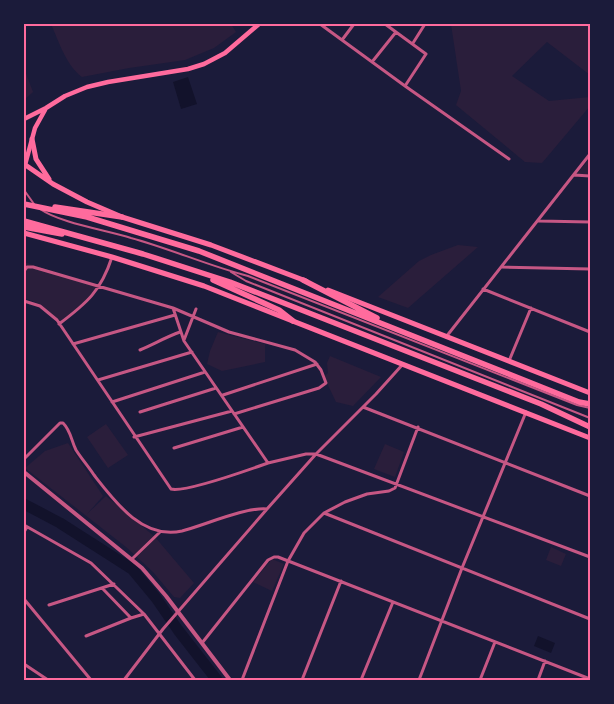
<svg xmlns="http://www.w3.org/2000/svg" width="614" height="704" font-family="Cabin,sans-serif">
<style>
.green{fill:#2a1e3b}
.water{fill:#12122b}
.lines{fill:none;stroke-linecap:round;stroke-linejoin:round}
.river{stroke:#12122b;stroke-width:11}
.service{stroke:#c65784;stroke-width:2}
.minor{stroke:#c65784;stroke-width:3}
.tertiary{stroke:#c65784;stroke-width:4}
.secondary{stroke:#ff6b9d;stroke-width:4.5}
.primary{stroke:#ff6b9d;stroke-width:5}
.motorway{stroke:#ff6b9d;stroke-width:5.5}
.neatline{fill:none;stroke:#ff6b9d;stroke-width:2}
</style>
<rect width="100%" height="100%" fill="#1b1b3a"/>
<path class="green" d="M51 24H231L236 32 214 48 185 60 129 68 82 77C66 65 59 42 51 24Z
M451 24H590V75L547 42 512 76 549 101 590 97V106L542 163 525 162 456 105 461 91Z
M24 68 33 92 24 100Z
M590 158V174L576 175Z
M458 245 478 247 408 308 378 297 419 261 431 255Z
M24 262 99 287 85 302 60 322 40 304 24 298Z
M218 332 265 344V362L222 371 207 364 210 351Z
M330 356 381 377 353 406 336 402 324 377 328 373 327 363Z
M106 424 128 455 108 468 87 437Z
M68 443 103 496 87 514 106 496 155 537 194 583 180 598 174 597 153 572 126 547 25 468 45 451Z
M385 444 404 452 395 477 374 469Z
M551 547 566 554 561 566 546 560Z
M272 559 284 564 272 591 253 582Z"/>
<path class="water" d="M188 77 197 104 181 109 173 82Z
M538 636 555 643 551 653 534 646Z"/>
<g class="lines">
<path class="river" d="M24 504 60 523 132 569 156 598 178 630 217 680"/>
<path class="service" d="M24 190 34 204
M40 209C60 223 106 230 131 238 171 249 209 266 248 276L577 405 590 408
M231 272 246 281 590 418"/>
<path class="minor" d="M320 24 405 86 509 159
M385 24 426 54 405 86
M342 40 354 24
M413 43 425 24
M372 62 396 32
M574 175 590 176
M539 221 590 222
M502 267 590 269
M24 271 27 267H33L173 308 229 332 295 350 315 362 321 370 326 383 319 388 234 414
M483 289 590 332
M24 301 40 306 57 320 171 489C185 493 251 469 268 463
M173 308 184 341 268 463 306 454H316L590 557
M59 324C87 303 101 291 112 257
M446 337 590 154
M184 340 196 309
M73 344 175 315
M140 350C154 344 166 337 180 332
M509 361 531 308
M98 380 192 352
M223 395 317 364
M112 402 205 372
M363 407 590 496
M140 412 216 388
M134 437 232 411
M174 448 243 427
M24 459 60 423H63C71 431 71 440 76 450 81 458 88 466 94 475 115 502 143 540 182 531 205 525 245 507 267 509
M324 513 590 619
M24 525 91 563 144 614 195 680
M24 532 27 527
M24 557V560
M132 559 160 532
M103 589 131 618 144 614
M24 599 91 680
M49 605 114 584
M86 636 131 618
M202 643 268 560 274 557H278L590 679
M24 664 48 680
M124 680 163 629 267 509 316 454 376 394 403 364
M242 680 288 561 304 533 324 513 345 502 367 494 389 491 395 488 418 427
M302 680 341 581
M361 680 393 602
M419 680 462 568 526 412
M480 680 495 642
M538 680 545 661"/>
<path class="tertiary" d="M24 472 142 568 166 596 230 680"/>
<path class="secondary" d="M24 119 46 108 65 96 87 87 108 82 188 69 204 64 225 53 259 24
M25 165 35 128 45 110"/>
<path class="primary" d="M32 139 36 159 49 179
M24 164 53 184 87 202 122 217 211 245 306 281
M24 233 112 257 204 286 590 438
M328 290 590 393"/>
<path class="motorway" d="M24 204 87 217 199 251 579 402 590 404
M55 207 122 217
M24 221 143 254 230 282 541 404 590 427
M24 227 62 234
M213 280 279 310 293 321
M303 280 377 318"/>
</g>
<rect width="614" height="704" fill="none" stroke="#1b1b3a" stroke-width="50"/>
<rect x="25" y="25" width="564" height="654" class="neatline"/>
</svg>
